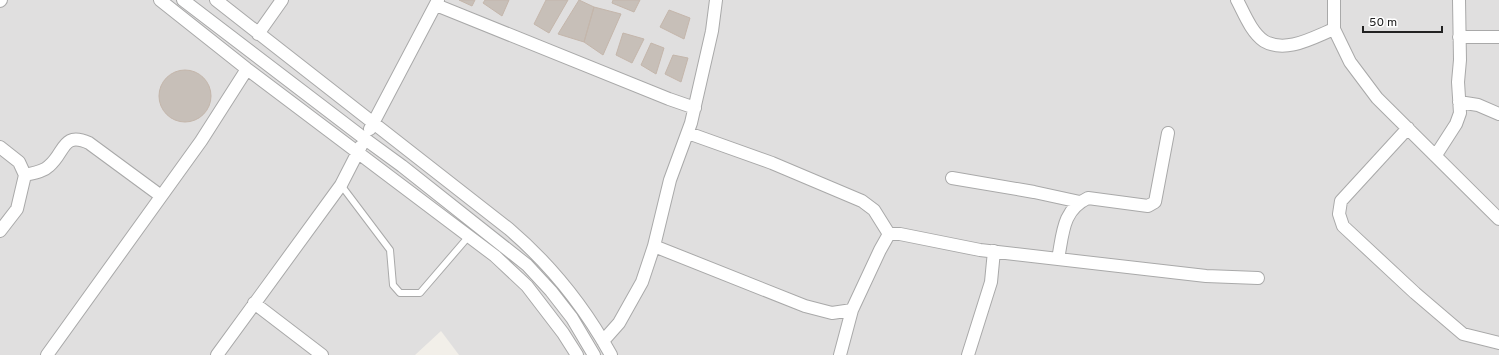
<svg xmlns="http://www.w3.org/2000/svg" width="1499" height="355" font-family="Overpass,sans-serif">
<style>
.residential{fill:#e0dfdf}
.building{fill:#c7bfb8;stroke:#c4b6ab}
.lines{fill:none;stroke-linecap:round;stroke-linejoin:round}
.service-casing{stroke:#a9a9a9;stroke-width:8}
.minor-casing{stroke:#a9a9a9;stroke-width:14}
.service{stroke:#fff;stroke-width:6}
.minor{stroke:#fff;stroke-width:12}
</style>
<rect width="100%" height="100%" fill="#f2efe9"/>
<path class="residential" d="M0 0H1499V355H459L441 331 415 355H0Z"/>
<path class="building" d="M459 0H475L472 6Z
M485 0H509L502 16 483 3Z
M546 0H568L549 33 534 24Z
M579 0 594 7 584 42 558 34Z
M613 0H640L634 12 612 3Z
M594 7 621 14 603 55 584 42Z
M669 10 690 18 684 39 660 27Z
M623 33 644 39 632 63 616 55Z
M651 43 664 48 656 74 641 65Z
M673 55 688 58 681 82 665 74Z
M159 96a26 26 0 1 1 52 0a26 26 0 1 1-52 0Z"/>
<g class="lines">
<defs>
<path id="service" d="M341 185 390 250 393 285 400 293H420L469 236"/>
<path id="minor" d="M160 0 247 69 495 256 527 286 563 333 577 355
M183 0 365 139 402 166 527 265 551 291 572 318 594 355
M216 0 509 229C551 265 584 306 611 355
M1237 0C1244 13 1251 32 1264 41 1286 54 1314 37 1334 29
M1334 0V29L1350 62 1377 98 1499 219
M0 1 1 0
M436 5 669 99 695 108
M258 34 282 0
M1459 37H1499
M1459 102 1478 105 1499 114
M1408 128 1341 201 1339 214 1343 226 1415 293 1463 334 1499 343
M370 129 438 0
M688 133 772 163 862 201 874 210 889 234
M0 147 19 162 25 175 17 209 0 231
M1436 155 1456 124 1460 113 1458 82 1460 60 1459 0
M25 175C33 173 43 172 49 166 65 153 62 131 89 143L161 196
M952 178 1034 192 1080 202
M889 234H900L980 250 1206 276 1258 278
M654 246 805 306 832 313 852 310
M1058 259C1063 234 1062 210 1088 198L1148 206 1155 202 1168 133
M254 303 322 355
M603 341 619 323 642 282 654 246 670 180 691 123 712 31 716 0
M47 355 201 141 247 69
M217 355 341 185 361 146
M840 355 852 310 880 250 889 234
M968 355 991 282 994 251"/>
</defs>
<use href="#service" class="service-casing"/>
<use href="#minor" class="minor-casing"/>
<use href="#service" class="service"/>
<use href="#minor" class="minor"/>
</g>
<path d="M1363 26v6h79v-6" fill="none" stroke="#222222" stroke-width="2"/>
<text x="1369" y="26" font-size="12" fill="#222222" stroke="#ffffff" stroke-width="3" paint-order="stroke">50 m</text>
</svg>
